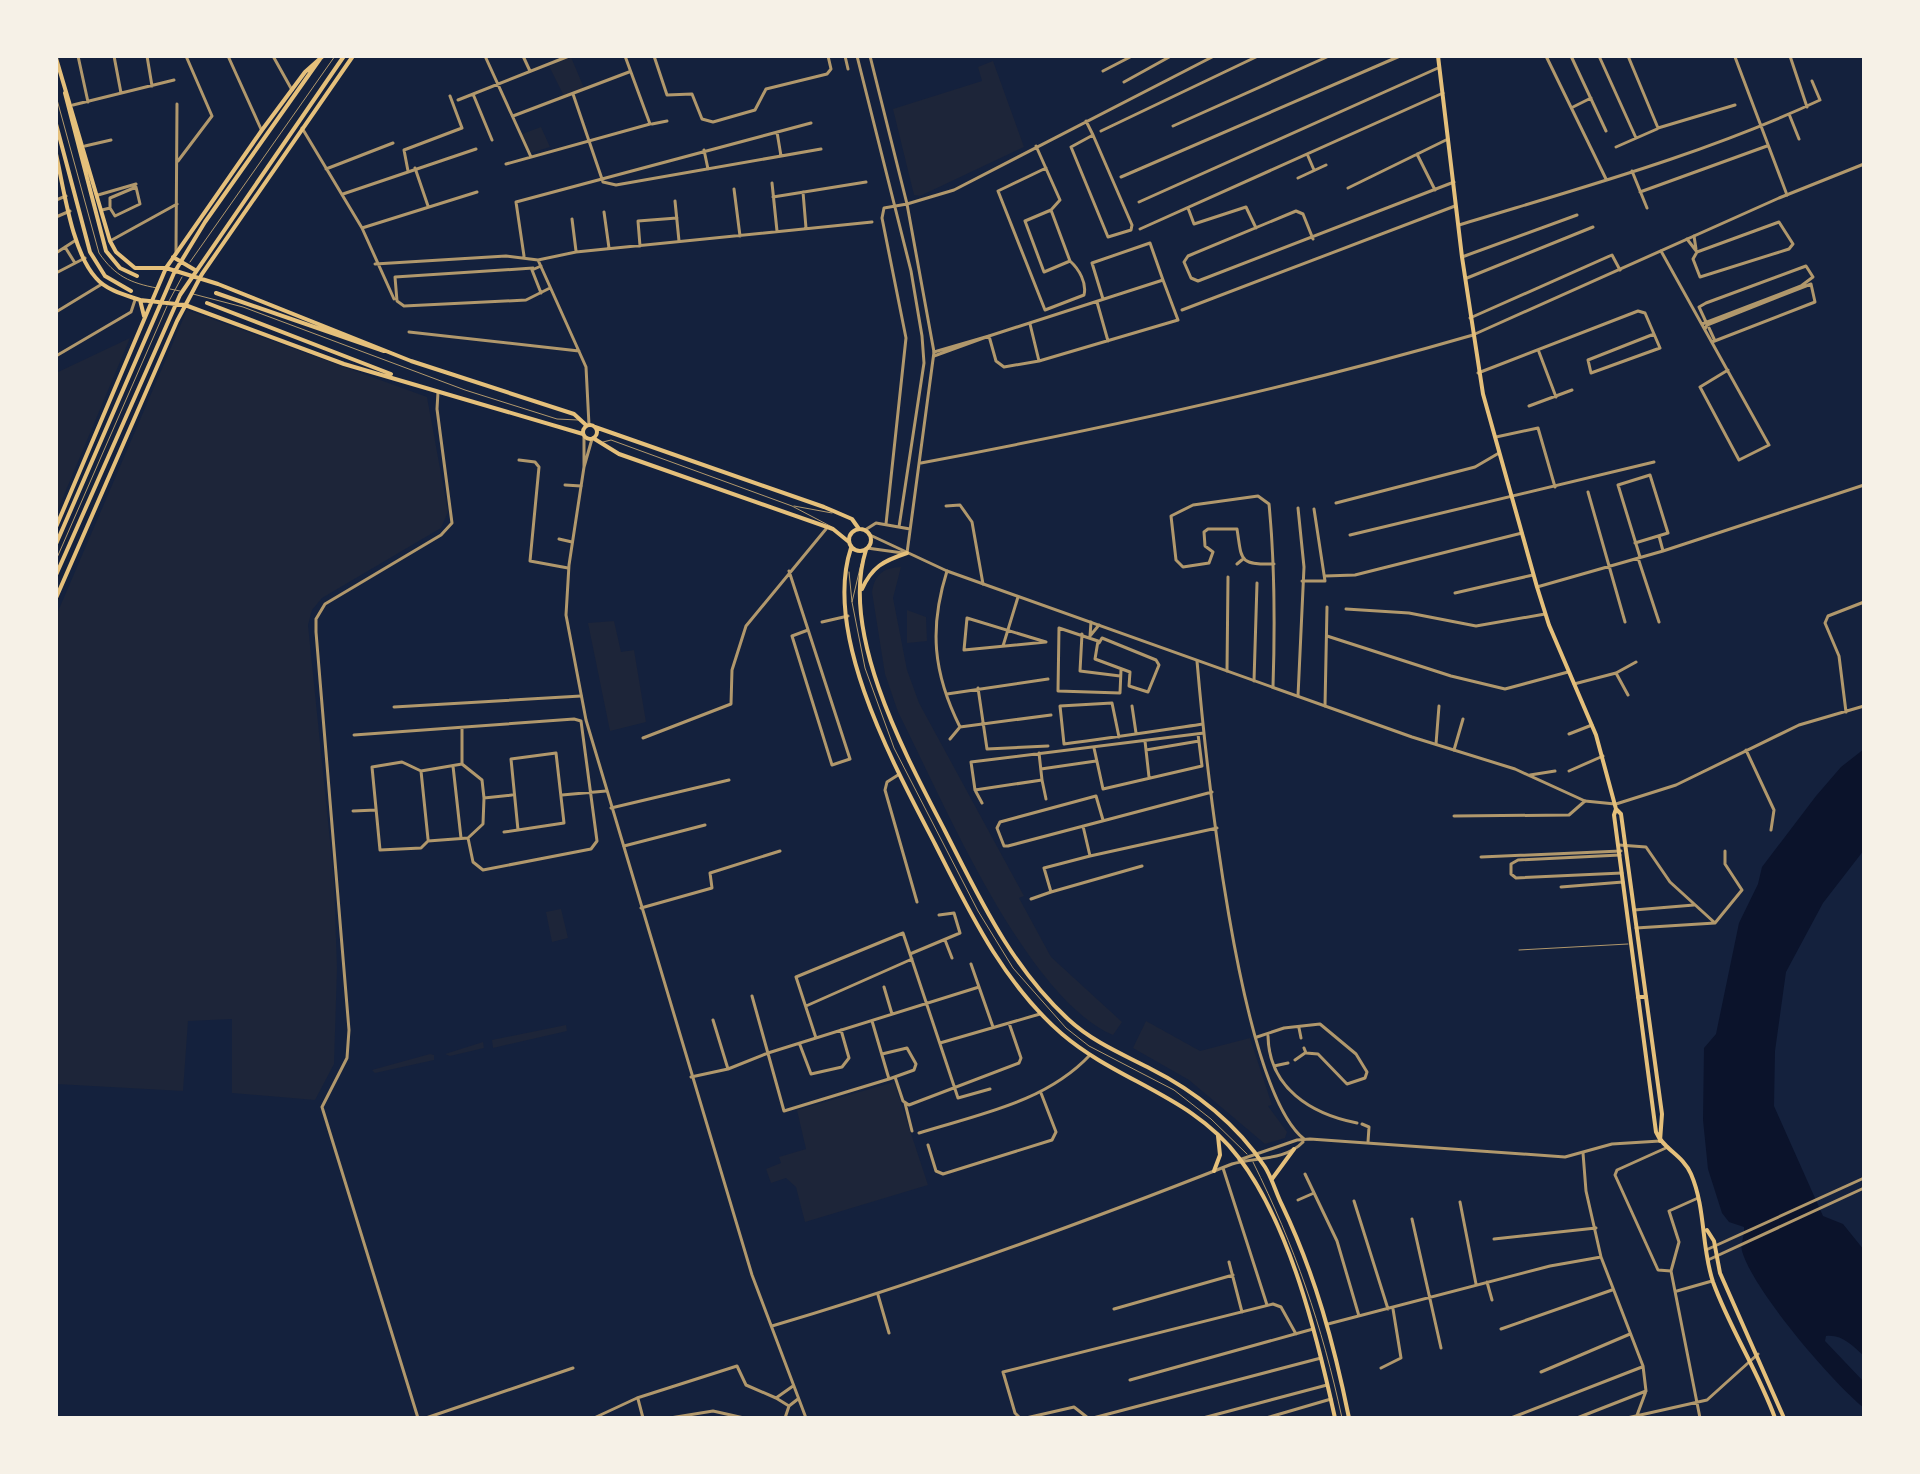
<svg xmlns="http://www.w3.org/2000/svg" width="1920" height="1474" font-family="'Times New Roman',serif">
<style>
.green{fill:#1d2539}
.water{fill:#0b132b}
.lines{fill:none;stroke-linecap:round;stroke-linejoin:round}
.service{stroke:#b1986c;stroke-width:1}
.minor{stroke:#b1986c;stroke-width:3}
.tertiary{stroke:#b1986c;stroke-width:3}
.secondary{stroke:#e5c07b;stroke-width:4}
.primary{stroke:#e5c07b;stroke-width:4}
</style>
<rect width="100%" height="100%" fill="#14213d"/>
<path class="green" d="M571 57 584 88 564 96 549 66Z
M993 61 1024 147 920 196 914 195 893 109 982 81 978 67Z
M541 127 550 147 530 153 522 134Z
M187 310 427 397 448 512 441 528 322 598 312 610 308 625 334 880 337 968 334 1064 315 1100 232 1093V1019L188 1021 183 1091 56 1084V616Z
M130 338 56 514V373Z
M901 567 893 598 907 670 919 703 1024 896 1019 898 1051 957 1122 1022 1113 1035C1025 998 942 798 898 712L885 674 872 592C875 574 883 568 901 567Z
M907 610 926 617 927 641 907 643Z
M614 621 621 652 634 650 646 722 610 731 588 623Z
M561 909 568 938 552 942 546 912Z
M1146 1021 1200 1051 1250 1038 1272 1105 1268 1106 1287 1132 1285 1138 1265 1144 1189 1080 1133 1048Z
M566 1025 567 1031 493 1048 492 1040Z
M483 1042 484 1048 450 1056 445 1054Z
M430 1054 434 1055V1060L375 1073 372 1070Z
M894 1082 928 1185 805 1222 796 1187 786 1178 771 1183 766 1169 781 1163 779 1157 806 1149 797 1110Z"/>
<path class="water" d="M1864 749V850L1823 903 1786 972 1775 1051 1774 1106 1823 1216 1843 1224 1864 1250V1356C1853 1346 1842 1334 1826 1336L1825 1341 1864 1382V1408C1831 1381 1753 1290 1742 1251 1740 1243 1745 1236 1744 1227L1729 1222 1722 1213 1708 1169 1703 1120 1704 1048 1716 1034 1739 923 1758 884 1762 867 1816 796 1841 767Z"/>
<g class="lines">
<path class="service" d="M56 96 99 253C115 276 130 283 157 288
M190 262 335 56
M170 289 180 291
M193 294 243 307 465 390 557 419 578 420
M169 301 182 277
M603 442 611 440 792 506 832 527
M794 506 832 513
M56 560 167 306
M849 572 852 602 861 564
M852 602 865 668 894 748 978 911 1013 968 1066 1028 1089 1046 1174 1090 1211 1119 1247 1154
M1519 950 1628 944
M1253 1162C1295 1247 1322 1325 1342 1418"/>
<path class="minor" d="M78 56 88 102
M114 56 121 93
M147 56 152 86
M228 56 261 129
M273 56 292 90
M485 56 531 157
M523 56 530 71
M654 56 667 95 692 94 702 119 713 122 755 110 766 89 827 74 831 69 828 56
M845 56 848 69
M1546 56 1606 179
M1571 56 1606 131
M1599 56 1636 138
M1628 56 1658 128 1735 105
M1790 56 1807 107
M1735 57 1787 195
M1103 71 1132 56
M1124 82 1171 56
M473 94 492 140
M573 94 603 182
M458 100 569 56
M73 105 174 80
M1573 107 1591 98
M1789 114 1799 139
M513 116 629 72
M1086 121 1093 135 1132 225 1131 230 1108 237 1071 147 1093 135
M652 124 667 121
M1173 126 1329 56
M302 128 362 228 394 299
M1101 131 1258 56
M777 132 781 156
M85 146 111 140
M1036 146 1060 200 1051 210 1070 261 1044 272 1025 221 1051 210
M1616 147 1657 129
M704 150 708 169
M1417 154 1435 190
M1308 156 1314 170
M178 161 212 116 186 56
M506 164 650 124 625 56
M415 168 428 206
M1046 168 998 191 1045 310 1084 295C1087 283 1079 269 1070 261
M326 169 393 143
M408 171 404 150 462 128 450 96
M1632 171 1647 208
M1121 177 1400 56
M1298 178 1326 165
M603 182 616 185 821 149
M772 183 777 231
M1348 188 1448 139
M734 189 740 236
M803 192 806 228
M1640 192 1767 146
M343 194 476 149
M98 195 136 184
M773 197 866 182
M56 200 66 196
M675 201 679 241
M1139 202 1438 68
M907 204 954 190 1214 56
M1188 208 1194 224 1246 207 1256 228
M102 210 110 208 115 216 140 204 136 187 110 198V208
M604 212 609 248
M56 217 70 211
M572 219 576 251
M1459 225C1580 188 1705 154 1820 100L1812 81
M362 228 477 192
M1140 229 1443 93
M1694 236 1696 249
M1313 239 1303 214 1296 211 1188 256 1184 262 1191 278 1198 281 1454 182
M1687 239 1697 252 1693 259 1700 277 1789 249 1793 244 1779 222 1697 252
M110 241 177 204
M640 246 638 221 677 218
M65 247 75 263
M1661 251 1769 445 1739 460 1700 387 1728 370
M176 252 177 104
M56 253 76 240
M524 256 516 202 811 123
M1462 257 1577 215
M538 260 586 367 589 425
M375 264 506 256 538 260 576 252 872 222
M533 268 395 277 397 301 404 306 526 300 550 288
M56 273 85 258
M1467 278 1593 227
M1163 280 1178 320 1039 361 1004 367 996 361 989 336Z
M541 293 532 270 541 266
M1103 299 1092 263 1150 243 1163 280
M1097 302 1108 341
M1182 310 1455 206
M56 312 102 284
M1470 318 1612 255 1620 270
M1030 324 1039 361
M1702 324 1801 286 1813 277 1806 266 1706 303 1699 307 1706 322
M1709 328 1715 341
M1705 329 1707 325 1811 284 1815 302 1712 342
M409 332 579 351
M934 352 989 336 934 356
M1539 352 1556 397
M56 356 131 312 135 300
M1478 373 1638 311 1645 313 1654 334 1588 360 1591 373 1660 348 1654 334
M1529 406 1572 390
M1496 437 1538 428 1555 487
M519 460 535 462 539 467 530 561 568 568
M921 463C1107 428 1291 388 1473 335
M565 485 581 486
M1588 492 1625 622
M1336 503 1475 467 1499 453
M946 506 960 505 972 522 983 584
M1298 508 1304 567 1298 696
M1350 535 1654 462
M1659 536 1663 551
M559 539 572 542
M1635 543 1668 533 1650 475 1618 485 1640 557
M1638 558 1659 622
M1237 564 1243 559
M789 571 850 759 832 765 792 636 808 630
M947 571C929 628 933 673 960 727L1051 715
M1325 576 1355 575 1522 533
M1302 581H1325L1314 509
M1537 587 1663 551 1864 485
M1455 593 1533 575
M1346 609 1409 613 1476 626 1545 614
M967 618 1046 642 964 650Z
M822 622 848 616
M1082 634 1080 671 1120 676
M1090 636 1099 625
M1090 636 1091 622
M1327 636 1451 676 1505 689 1568 672
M1099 643 1102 638 1156 660 1159 665 1148 692 1129 686 1130 672 1095 659 1098 641 1059 628 1058 691 1120 693 1121 670
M1003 646 1018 597
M1197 661C1205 753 1238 1086 1304 1139
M1227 671 1228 577
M1616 673 1628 695
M1254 681 1257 583
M1574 684 1616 673 1636 662
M1273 687C1275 626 1275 565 1269 504L1258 496 1193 505 1171 516 1176 560 1183 567 1209 563 1213 552 1205 546 1204 532 1208 529H1237C1242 560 1238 565 1274 564
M978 688 987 749 1048 746
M947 694 1048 679
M1132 706 1136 733
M1325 706 1327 607
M394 707 581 696
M1846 712 1839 656 1825 623 1828 616 1864 602
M462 729V764L482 780 484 798 512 795
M1569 734 1592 725
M354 735 574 719 581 721 597 841 591 849 483 870 473 862 468 838
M1119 737 1112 703 1060 706 1064 744C1110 738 1156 731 1203 724
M643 738 731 704 732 670 746 626 826 529
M950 739 960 727
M1145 741 1149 777
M1436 744 1439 706
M1094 748 1103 789 1202 766 1198 734
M1146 750 1199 741
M1454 750 1463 719
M1746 750 1774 810 1771 830
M556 753 564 823 518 830 511 759Z
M1039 753 1042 780 975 790 971 762 1204 733
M462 764 421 771 402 762 372 767 380 850 421 848 428 841 468 838 483 824 484 798
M453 766 461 838
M1041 769 1096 761
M421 771 428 839
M1569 771 1603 756
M898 775 887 782 885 790 917 902
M1530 775 1555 771
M1042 780 1046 799
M975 790 982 803
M562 795 606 791
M1616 804 1676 785 1799 725 1864 706
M611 808 729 780
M353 811 376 810
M1454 816 1569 815 1585 801
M1103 820 1096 796 1000 822 997 828 1004 846H1008L1212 792
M1083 826 1090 856 1217 828
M504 832 518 830
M1619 845 1646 847 1670 882 1715 923 1742 890 1725 864V851
M624 846 705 825
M1620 855 1518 860 1511 864V874L1516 878 1622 873
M1481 857 1621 851
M1561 887 1623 882
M1051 892 1142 866
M1031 899 1051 892 1044 868 1090 856
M641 908 712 888 710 873 780 851
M1634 910 1694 905
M1636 928 1715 923
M945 940 952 958
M910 954 960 933 954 913 939 915
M971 964 993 1027
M884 987 892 1014
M752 996 784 1111 889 1079 872 1021
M806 1006 912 959
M713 1020 728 1069
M1299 1028 1301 1038
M1268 1036C1269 1088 1311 1114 1357 1123
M1257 1037 1284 1028 1320 1024 1356 1054 1367 1072 1365 1078 1347 1084 1318 1054 1306 1053 1304 1048
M816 1038 796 977 903 933 958 1098 990 1089
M940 1043 1040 1014
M800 1045 811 1074 842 1067 849 1058 841 1030
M882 1054 907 1048 916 1064 914 1070 889 1079
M1295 1060 1305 1053
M1274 1066 1288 1063
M691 1077 728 1069 768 1053 979 987
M895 1077 903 1101 909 1105 1019 1063 1021 1058 1009 1023
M905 1103 912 1131
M1362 1124 1369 1127 1368 1142
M919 1133C980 1114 1046 1102 1090 1055
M928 1145 936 1171 943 1174 1052 1140 1056 1132 1041 1093
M1668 1147 1617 1170 1615 1175 1658 1270 1671 1271 1700 1418
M1583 1153 1586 1191 1601 1257 1643 1366 1646 1391 1636 1418
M1223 1168 1267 1305
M1305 1174 1337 1241 1359 1316
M1298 1200 1314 1193
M1354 1201 1388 1309
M1460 1202 1476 1284
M1412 1219 1441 1348
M1494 1239 1596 1228
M1229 1262 1242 1312
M1671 1271 1679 1242 1669 1211 1698 1198
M1487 1282 1492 1300
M1677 1291 1712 1281
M878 1295 889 1333
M1114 1309 1233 1275
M1328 1324 1550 1266 1601 1257
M1501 1329 1612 1290
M1381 1368 1401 1358 1393 1309
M1541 1372 1630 1334
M1130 1380 1313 1329
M776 1398 789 1406
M638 1399 643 1418
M418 1418 322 1107 347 1058 349 1030 316 632V619L325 604 441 535 452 523 437 409 438 392
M426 1418 573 1368
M594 1418 637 1398 737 1366 746 1385 776 1398 793 1386
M670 1418 713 1411 744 1418
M785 1418 789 1406 798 1399
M1020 1418 1015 1413 1003 1372 1273 1304 1281 1307 1296 1334
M1026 1418 1074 1407 1088 1418
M1093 1418 1321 1358
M1203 1418 1327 1385
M1266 1418 1331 1399
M1511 1418 1642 1367
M1577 1418 1646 1391
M1627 1418 1707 1400 1758 1354"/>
<path class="tertiary" d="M857 56 911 271 922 336 924 363 899 527
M870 56 907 204 934 352 907 553
M1475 334 1779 198 1864 164
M584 435V467L569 565 566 615 586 720 752 1275 806 1418
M584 467 592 439
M886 524 906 338 882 218 884 208 907 204
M865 530 876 523 910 529
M870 535 947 571 1412 737 1515 769 1585 801 1615 804
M867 548 903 553
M1239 1160 1297 1140 1310 1139 1565 1157 1612 1144 1660 1141
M1706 1250 1864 1178
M1708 1260 1864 1188
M772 1326C928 1280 1080 1224 1232 1164 1255 1157 1285 1161 1303 1142"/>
<path class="secondary" d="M1438 56 1462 257 1483 394 1537 587 1549 625 1596 735 1616 809 1621 814 1662 1114 1660 1141
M1616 809 1614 815 1656 1132C1663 1149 1683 1155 1691 1174 1706 1209 1701 1246 1713 1282 1730 1329 1758 1371 1775 1418
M1707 1230 1714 1241 1720 1273 1784 1418"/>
<path class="primary" d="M56 58 110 241 116 252 135 268H166L218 284 411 361 574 414 586 425
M65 93 106 251 120 268 137 276
M56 124 90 252 105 276 131 291
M56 154C64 189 72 252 96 278 106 290 125 295 140 300L144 316
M173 257 195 270
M216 293 384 351
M140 300 185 305 344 364 583 434
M207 303 391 374
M583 432a7 7 0 1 1 14 0a7 7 0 1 1-14 0Z
M595 427 824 507 852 519 859 529
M593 438 619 454 833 529 849 542
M56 527 166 268 262 130 305 72 323 56
M849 540a11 11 0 1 1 22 0a11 11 0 1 1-22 0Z
M56 544 174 273 205 222 320 59
M851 548C822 635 895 767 935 844 969 911 1003 983 1062 1034 1118 1082 1193 1096 1239 1158 1290 1225 1317 1336 1335 1418
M866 550C839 633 906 756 944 829 979 897 1011 967 1069 1020 1093 1042 1122 1054 1151 1069 1195 1091 1238 1125 1265 1167 1272 1178 1276 1193 1282 1205 1315 1274 1334 1344 1349 1418
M56 575 180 295 344 56
M862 589C872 567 883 561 907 553
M56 598 177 321 202 274 353 56
M1638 997H1646
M1214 1171 1220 1155 1218 1136
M1272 1179 1294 1149"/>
</g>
<rect width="1920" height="1474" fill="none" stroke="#f6f1e7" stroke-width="116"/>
</svg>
